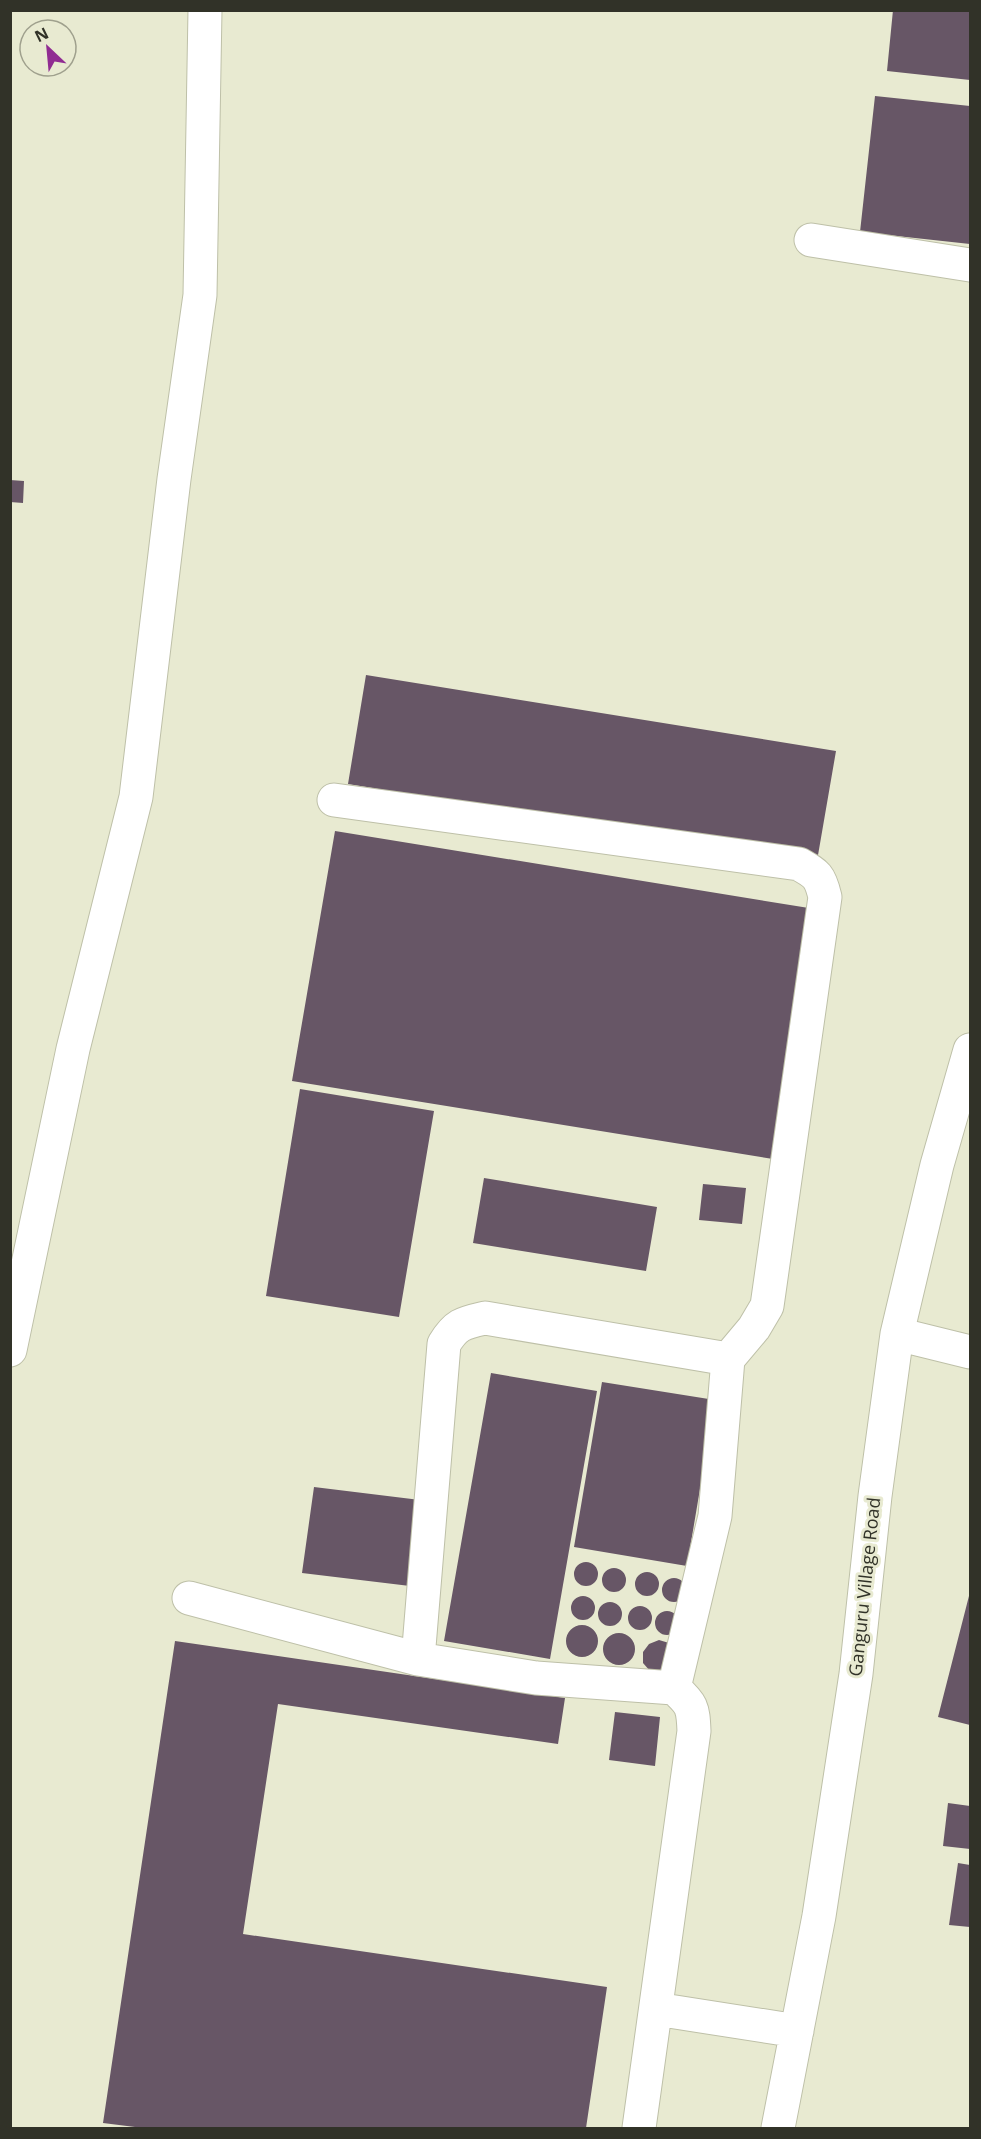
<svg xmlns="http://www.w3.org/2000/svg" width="981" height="2139" font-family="'Open Sans',sans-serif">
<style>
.building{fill:#675666}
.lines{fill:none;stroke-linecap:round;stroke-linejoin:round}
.minor-casing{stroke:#bec0a8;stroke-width:35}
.minor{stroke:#fff;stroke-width:33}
.labels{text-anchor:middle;stroke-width:6;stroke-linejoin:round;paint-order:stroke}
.street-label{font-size:18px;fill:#313228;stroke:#e8ead1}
</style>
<rect width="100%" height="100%" fill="#e8ead1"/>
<path class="building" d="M893 10H970V80L887 71Z
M875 96 970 106V244L860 232Z
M10 480 24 481 23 503 10 502Z
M366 675 836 751 817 861 348 784Z
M335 831 815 909 773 1159 292 1081Z
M300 1089 434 1111 399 1317 266 1296Z
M484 1178 657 1207 646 1271 473 1243Z
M703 1184 746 1188 742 1224 699 1220Z
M491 1373 597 1391 550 1659 444 1641Z
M602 1382 715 1400 687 1566 574 1547Z
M314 1487 420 1500 410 1586 302 1573Z
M574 1574a12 12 0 1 1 24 0a12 12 0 1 1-24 0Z
M602 1580a12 12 0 1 1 24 0a12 12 0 1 1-24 0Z
M635 1584a12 12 0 1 1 24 0a12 12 0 1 1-24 0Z
M662 1590a12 12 0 1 1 24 0a12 12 0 1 1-24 0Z
M970 1592V1725L938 1717Z
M571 1608a12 12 0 1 1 24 0a12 12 0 1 1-24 0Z
M598 1614a12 12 0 1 1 24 0a12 12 0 1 1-24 0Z
M628 1618a12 12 0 1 1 24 0a12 12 0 1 1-24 0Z
M655 1623a12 12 0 1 1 24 0a12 12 0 1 1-24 0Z
M566 1641a16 16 0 1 1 32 0a16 16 0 1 1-32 0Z
M603 1649a16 16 0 1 1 32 0a16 16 0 1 1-32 0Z
M659 1640 669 1643 675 1651 660 1674 650 1671 643 1663V1652L649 1644Z
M175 1641 565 1698 558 1744 278 1704 243 1934 607 1987 586 2128H143L103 2123Z
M615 1712 660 1717 655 1766 609 1760Z
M948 1803 970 1806V1849L943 1846Z
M958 1863 970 1865V1927L949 1925Z"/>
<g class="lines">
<defs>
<path id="minor" d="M811 240 970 265
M334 800 799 864C817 874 820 876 825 897L767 1306 754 1328 728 1359 715 1516 674 1688
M897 1334 970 1352
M10 1350 73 1049 136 797 174 479 200 295 205 10
M189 1598 418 1659 536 1678 674 1688C692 1704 693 1707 694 1731L639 2128
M418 1659 444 1344C456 1324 463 1323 485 1318L728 1359
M656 2009 797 2031
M778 2128 819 1916 856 1674 875 1496 897 1334 937 1165 970 1050"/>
</defs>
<use href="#minor" class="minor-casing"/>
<use href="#minor" class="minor"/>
</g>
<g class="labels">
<g class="street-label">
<text transform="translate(865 1587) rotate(-84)" y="6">Ganguru Village Road</text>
</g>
</g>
<rect width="981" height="2139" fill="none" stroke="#313228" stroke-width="24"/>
<g transform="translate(48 48) rotate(334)"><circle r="28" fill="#e8ead1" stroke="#9fa08d" stroke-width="1.5"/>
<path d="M0-4.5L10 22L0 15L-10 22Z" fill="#902c92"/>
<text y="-9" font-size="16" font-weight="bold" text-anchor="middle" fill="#313228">N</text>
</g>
</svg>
